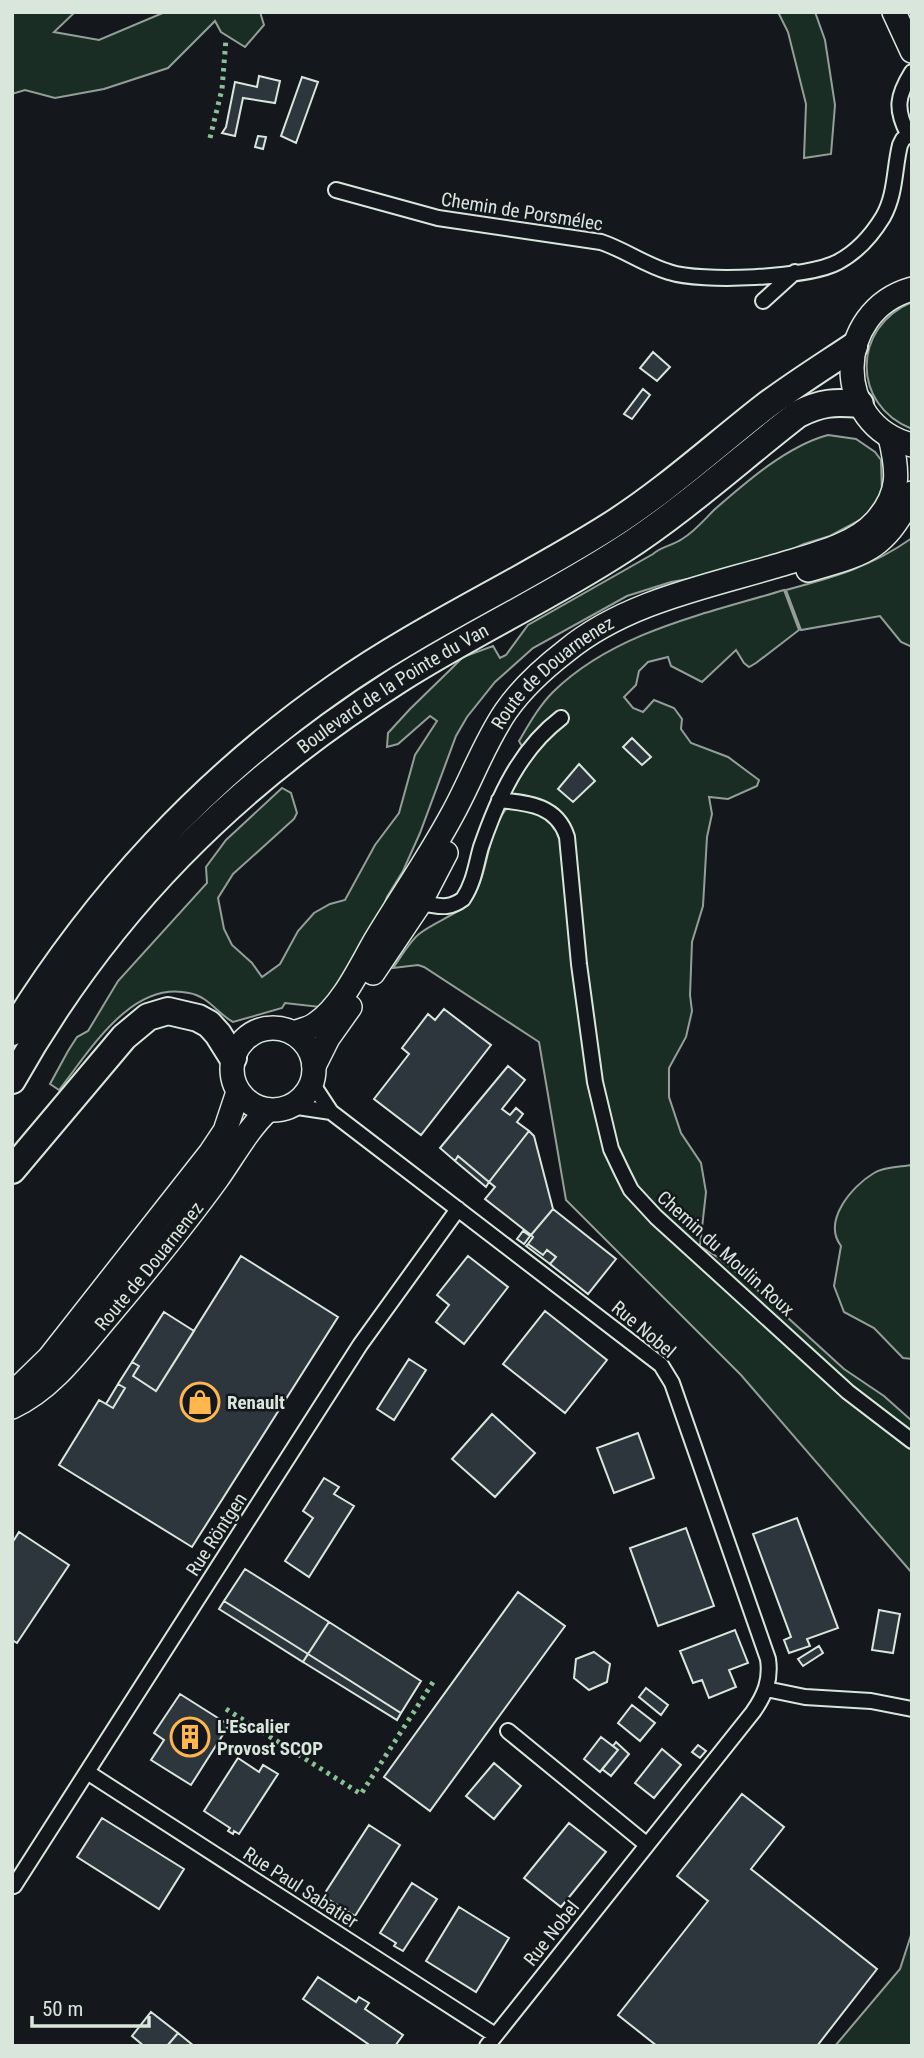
<svg xmlns="http://www.w3.org/2000/svg" width="924" height="2058" font-family="'Roboto Condensed',sans-serif">
<style>
.green{fill:#1a2d24;stroke:#939e99;stroke-width:2}
.building{fill:#2c363c;stroke:#d8e6dc;stroke-width:2}
.lines{fill:none;stroke-linecap:round;stroke-linejoin:round}
.street-casing{stroke:#d8e6dc;stroke-width:18}
.primary-casing{stroke:#d8e6dc;stroke-width:26}
.highway-casing{stroke:#d8e6dc;stroke-width:30}
.street{stroke:#14181c;stroke-width:14}
.primary{stroke:#14181c;stroke-width:23}
.highway{stroke:#14181c;stroke-width:26}
.hedge{stroke:#8ac095;stroke-width:5;stroke-dasharray:3.5 5;stroke-linecap:butt}
.labels{text-anchor:middle;stroke-width:5;stroke-linejoin:round;paint-order:stroke}
.street-label{font-size:19px;fill:#d8e6dc;stroke:#14181c}
.poi-label{font-size:19px;font-weight:bold;fill:#d8e6dc;stroke:#14181c;text-anchor:start}
</style>
<rect width="100%" height="100%" fill="#14181c"/>
<path class="green" d="M12 12H75L54 32 99 40 165 12H260L264 25 245 47 221 32 215 21 168 68 104 89 55 98 25 90 12 94Z
M778 12H815L825 40 835 105 831 154 804 158 806 104 788 32Z
M912 302V429C851 405 852 327 912 302Z
M828 435 856 439 875 452 881 460 882 493 873 508 862 519 830 536 804 544 777 556 717 574 671 582 627 596 533 648 495 682 467 717 456 736 420 833 403 871 387 897 372 935 349 977 320 1007 285 1003 282 1008 233 1022C218 1014 208 996 189 993 131 980 90 1051 59 1090L50 1084 68 1051 77 1037 88 1031 118 981 207 883 206 867 226 840 282 788 291 793 297 813 294 819 233 874 218 898 224 929 232 945 252 963 262 977 280 964 298 931 314 913 330 904 345 900 375 845 399 813 415 755 437 721 430 716 398 744 387 747 388 733 410 709 450 670 463 657 493 646 500 658 506 655 528 625 653 554C662 546 672 546 682 539 694 532 704 520 714 510 746 482 787 446 828 435Z
M912 538V647L901 642 880 616 801 630 786 590C834 577 871 567 912 538Z
M784 590 799 630 756 663 749 667 744 663 736 650 702 682 671 666 668 657 648 662 639 671 636 685 624 697 633 708 643 712 654 700 674 708 682 719 681 729 691 743 728 757 759 780 757 786 728 799 709 797 712 814 707 837 703 906 692 942 690 995 692 1011 686 1037 669 1068V1097L681 1133 701 1163 706 1192 700 1246 719 1258 753 1286 844 1369 884 1396 912 1421V1573L741 1375 566 1200 539 1042 424 967 418 965 393 968C401 957 409 942 419 934 435 921 463 913 472 898 491 870 485 828 511 804L510 790 528 757 519 741C529 724 539 706 553 692 614 632 705 614 784 590Z
M912 1165V1359L903 1358 874 1328 844 1312 834 1286 841 1246C822 1221 852 1186 874 1173 883 1167 900 1167 912 1165Z
M912 1932V2046H835L900 1969Z"/>
<path class="building" d="M259 76 280 81 275 103 243 98 235 136 222 133 226 127 235 82 257 87Z
M302 77 318 82 296 143 281 136Z
M258 136 266 137 263 149 255 147Z
M653 352 670 367 657 381 640 368Z
M643 389 650 395 632 419 624 414Z
M632 738 651 757 642 765 623 747Z
M579 764 595 781 573 802 558 789Z
M444 1009 491 1045 421 1135 374 1099 409 1054 402 1048 428 1014 435 1020Z
M508 1066 525 1080 502 1109 510 1115 516 1108 523 1114 517 1122 529 1131 489 1182 458 1156 455 1161 440 1148Z
M529 1131 534 1136 553 1209 531 1235 485 1199 495 1187 489 1182Z
M458 1156 489 1182 486 1187 455 1161Z
M553 1209 616 1259 588 1294 550 1264 556 1257 547 1250 543 1255 528 1244 533 1237 531 1235Z
M523 1231 530 1236 524 1244 517 1239Z
M528 1244 543 1255 547 1250 556 1257 550 1264 526 1246Z
M241 1256 338 1317 192 1547 59 1465 99 1400 113 1408 125 1388 118 1384 132 1362 139 1366 133 1376 156 1391Z
M468 1256 508 1287 464 1344 436 1322 449 1305 437 1295Z
M545 1311 607 1360 565 1413 503 1364Z
M164 1312 194 1331 156 1391 133 1376 139 1366 132 1362Z
M409 1359 426 1370 394 1420 377 1409Z
M118 1384 125 1388 113 1408 106 1404Z
M492 1414 535 1453 495 1497 452 1459Z
M638 1433 654 1478 614 1493 597 1448Z
M324 1478 339 1487 334 1494 354 1506 309 1577 285 1561 313 1518 303 1511Z
M797 1518 838 1628 807 1639 810 1646 789 1653 784 1640 791 1637 753 1534Z
M686 1528 714 1606 658 1626 630 1548Z
M19 1532 69 1565 17 1643 12 1640V1539L14 1540Z
M245 1569 329 1622 308 1654 224 1601Z
M518 1592 565 1626 430 1811 384 1777Z
M224 1601 308 1654 303 1662 219 1609Z
M879 1610 900 1614 893 1653 872 1650Z
M329 1622 421 1681 401 1713 308 1654Z
M735 1630 748 1663 729 1670 736 1687 709 1698 702 1680 693 1683 680 1651Z
M819 1646 823 1653 803 1666 798 1659Z
M594 1652 610 1664 607 1682 589 1690 574 1678 576 1659Z
M308 1654 401 1713 397 1720 303 1662Z
M646 1688 668 1705 661 1715 639 1697Z
M180 1694 229 1725 191 1785 151 1760 164 1740 154 1733Z
M632 1705 655 1723 640 1741 618 1723Z
M601 1737 618 1750 600 1772 584 1759Z
M616 1742 629 1754 611 1776 602 1769 618 1750 613 1746Z
M698 1745 706 1751 700 1758 692 1752Z
M662 1749 681 1765 654 1798 635 1783Z
M238 1758 259 1772 263 1765 278 1774 239 1834 234 1831 233 1834 228 1831 230 1828 204 1811Z
M494 1763 521 1786 494 1819 466 1796Z
M742 1794 784 1827 751 1869 877 1969 817 2046H657L618 2015 708 1901 677 1876Z
M102 1818 184 1869 159 1909 77 1857Z
M569 1823 606 1852 561 1907 524 1878Z
M369 1825 400 1845 355 1916 323 1896Z
M412 1883 437 1899 403 1951 394 1946 396 1943 380 1933Z
M459 1907 509 1938 476 1992 426 1961Z
M318 1977 356 2002 359 1997 369 2003 365 2009 403 2035 395 2046H371L303 1999Z
M151 2012 178 2033 167 2046H144L132 2036Z
M178 2033 194 2046H167Z"/>
<g class="lines">
<defs>
<path id="street" d="M908 134C895 109 897 96 912 72
M336 190 438 218 601 242C625 250 645 265 669 272 701 283 809 278 838 262 857 252 872 235 883 217 896 194 894 169 900 145L903 139 912 134
M763 301 795 272
M499 800C528 803 557 805 567 837L579 964 595 1082 611 1149 622 1172 631 1190 656 1217 848 1392 912 1441
M414 905C431 900 443 914 463 899 474 883 476 864 481 847 498 798 519 750 561 718
M312 1083 331 1112 661 1365 672 1383 768 1659C771 1680 765 1695 753 1712L487 2046
M291 1106 331 1112
M766 1689 805 1697 871 1701 912 1709
M508 1731 646 1844
M87 1772 495 2035
M14 1886 360 1345 458 1209"/>
<g id="primary">
<path d="M894 12 912 51"/>
<path d="M912 289C833 311 831 425 912 445"/>
<path d="M808 570C863 554 887 550 912 493"/>
<path d="M373 973 420 903 446 853"/>
<circle cx="273" cy="1069" r="41"/>
<path id="s1" d="M293 1033C301 1030 310 1029 317 1023 342 1006 360 967 375 941 400 899 429 858 452 815 471 781 484 743 506 711 522 688 544 668 566 651 624 603 705 587 776 566 808 556 853 547 876 521 901 493 898 470 890 437"/>
<path d="M314 1066 328 1038 350 1007"/>
<path d="M12 1394 49 1358 211 1152 225 1131 238 1092"/>
<path id="s2" d="M12 1407C53 1388 80 1349 108 1316 146 1271 183 1226 217 1179 234 1155 247 1130 268 1110"/>
</g>
<g id="highway">
<path d="M12 1032C95 897 204 779 335 688 422 627 520 583 610 526 665 491 712 448 763 408 792 386 824 366 854 346"/>
<path id="s3" d="M12 1080C108 910 233 785 398 680 470 634 550 597 622 550 684 510 740 459 798 414 822 402 834 402 860 404"/>
<path d="M12 1170 124 1037 148 1017 168 1011 198 1018 209 1024 218 1034 233 1058"/>
</g>
</defs>
<use href="#street" class="street-casing"/>
<use href="#primary" class="primary-casing"/>
<use href="#highway" class="highway-casing"/>
<use href="#street" class="street"/>
<use href="#primary" class="primary"/>
<use href="#highway" class="highway"/>
<path class="hedge" d="M210 138 222 89 226 39
M226 1709 361 1794 435 1679"/>
</g>
<defs>
<symbol id="shop-ring" viewBox="-11 -11 22 22"><circle r="9.5" fill="#14181c" stroke="#ffb74d" stroke-width="1.5"/><path d="M-5-2.5h2.3a2.7 3.5 0 0 1 5.4 0H5L5.5 6h-11ZM-1.5-2.5h3a1.5 2.3 0 0 0-3 0Z" fill="#ffb74d"/></symbol>
<symbol id="building-ring" viewBox="-11 -11 22 22"><circle r="9.5" fill="#14181c" stroke="#ffb74d" stroke-width="1.5"/><path d="M-4-6H4V6H1V3H-1V6H-4ZM-2.5-4.3h1.7v1.8h-1.7ZM.8-4.3h1.7v1.8H.8ZM-2.5-1h1.7V.8h-1.7ZM.8-1h1.7V.8H.8Z" fill="#ffb74d"/></symbol>
</defs>
<g fill-rule="evenodd">
<use href="#shop-ring" x="178" y="1380" width="44" height="44"/>
<use href="#building-ring" x="168" y="1715" width="44" height="44"/>
</g>
<g class="labels">
<g class="street-label">
<text transform="translate(522 211) rotate(9)" y="7">Chemin de Porsmélec</text>
<text dy="7" stroke="none"><textPath href="#s1" startOffset="453">Route de Douarnenez</textPath></text>
<text dy="7" stroke="none"><textPath href="#s3" startOffset="553">Boulevard de la Pointe du Van</textPath></text>
<text transform="translate(726 1253) rotate(42)" y="7">Chemin du Moulin Roux</text>
<text dy="7" stroke="none"><textPath href="#s2" startOffset="198">Route de Douarnenez</textPath></text>
<text transform="translate(644 1329) rotate(40)" y="7">Rue Nobel</text>
<text transform="translate(216 1534) rotate(-57)" y="7">Rue Röntgen</text>
<text transform="translate(301 1887) rotate(33)" y="7">Rue Paul Sabatier</text>
<text transform="translate(551 1933) rotate(-52)" y="7">Rue Nobel</text>
</g>
<g class="poi-label">
<text x="227" y="1409">Renault</text>
<text x="217" y="1733">L'Escalier<tspan x="217" dy="22">Provost SCOP</tspan></text>
</g>
</g>
<rect width="924" height="2058" fill="none" stroke="#d8e6dc" stroke-width="28"/>
<path d="M32 2016v10h117v-10" fill="none" stroke="#d8e6dc" stroke-width="3.5"/>
<text x="42" y="2016" font-size="21" fill="#d8e6dc" stroke="#14181c" stroke-width="5" paint-order="stroke">50 m</text>
</svg>
